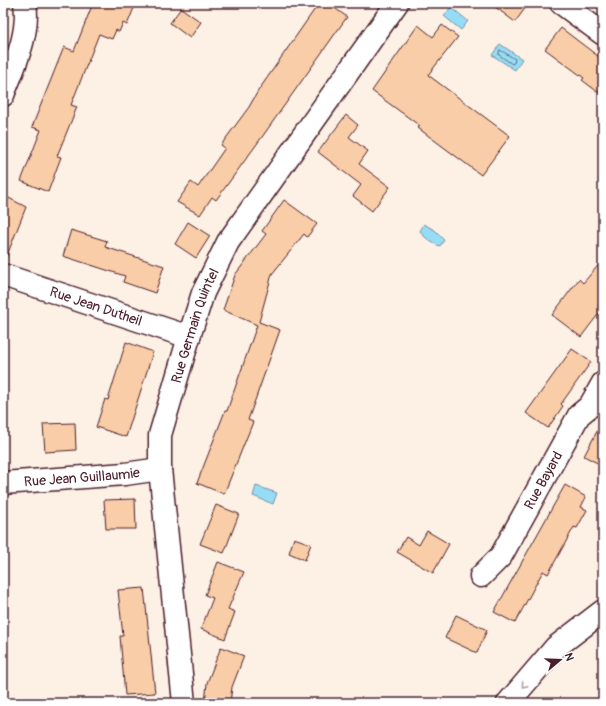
<svg xmlns="http://www.w3.org/2000/svg" width="606" height="706" font-family="Pangolin,sans-serif">
<style>
.water{fill:#95ddf6;stroke:#7791a5}
.lines{fill:none;stroke-linecap:round;stroke-linejoin:round}
.shore{stroke:#686b7c;stroke-width:1}
.building{fill:#f9cda7;stroke:#4a1f2b}
.minor-casing{stroke:#4a1f2b;stroke-width:25}
.minor{stroke:#fff;stroke-width:22}
.oneway{stroke:#ae9aa0}
.labels{text-anchor:middle;stroke-width:4;stroke-linejoin:round;paint-order:stroke}
.street-label{font-size:14px;fill:#4a1f2b;stroke:#fff}
</style>
<rect width="100%" height="100%" fill="#fdf0e5"/>
<filter id="ink" filterUnits="userSpaceOnUse"><feTurbulence type="fractalNoise" baseFrequency=".025" numOctaves="2"/><feDisplacementMap in="SourceGraphic" scale="8" xChannelSelector="R" yChannelSelector="G"/><feConvolveMatrix kernelMatrix="1 2 1 2 8 2 1 2 1" color-interpolation-filters="sRGB"/></filter>
<g filter="url(#ink)">
<path class="water" d="M451 7 468 21 461 30 444 16Z
M500 44 522 59 515 70 492 55Z
M424 224 436 231 444 240 440 246C431 243 425 238 420 231Z
M256 486 277 493 273 504 253 496Z"/>
<g class="lines">
<path class="shore" d="M500 50 515 59 514 63 512 64 499 55Z"/>
</g>
<path class="building" d="M93 3H136L127 25 123 23 119 32 116 30 112 39 99 34 71 105 77 107 57 156 61 157 48 192 21 181 41 130 32 127 64 47 74 51Z
M319 3H328L347 17 262 137 216 200 212 197 200 215 177 202 191 182 198 187 225 148 221 145 249 107 258 91Z
M490 3H529L515 22Z
M181 8 201 22 190 38 170 23Z
M418 25 433 37 442 25 458 37 428 75 510 136 481 175 418 128 420 126 372 91Z
M561 28 603 60V96L582 80 584 78 545 49Z
M346 115 358 125 349 137 368 151 359 164 390 187 372 211 353 196 361 185 318 152Z
M3 195 26 207 4 263H3Z
M284 200 317 224 307 237 304 234 272 274 259 322 280 330 248 420 253 422 224 494 197 483 225 411H227L257 325 223 310 235 275 266 234 262 231Z
M188 222 210 236 196 258 175 244Z
M71 230 107 241 105 247 164 266 155 293 123 282 125 276 63 256Z
M603 260V308L581 337 552 315 579 279 583 283Z
M126 342 153 352 126 437 96 427 105 399 108 400Z
M572 349 591 362 561 404 563 406 548 428 526 413Z
M603 420V466L584 456Z
M75 423 76 450 45 452 43 424Z
M565 485 586 497 581 507 587 510 577 528 574 527 548 574 543 571 515 623 494 612Z
M135 499 136 529H106L104 500Z
M216 505 239 514 224 553 200 544Z
M427 531 449 544 433 573 397 552 406 537 419 545Z
M294 538 311 544 305 560 289 553Z
M218 562 244 572 228 609 235 612 225 639 201 629 213 598 205 595Z
M144 588 155 693 125 695 120 636H123L118 590Z
M456 615 487 630 477 653 445 638Z
M221 647 244 656 232 687 230 703H205L207 683Z"/>
<g class="lines">
<defs>
<g id="minor">
<path d="M561 3 603 34"/>
<path d="M3 95C14 66 30 34 25 3"/>
<path id="s1" d="M3 275 189 337"/>
<path id="s2" d="M3 483 125 474 160 469"/>
<path id="s3" d="M481 576 501 556 579 415 590 406 603 383"/>
<path id="s4" d="M184 703 160 469V435L189 337 203 293 228 242 397 3"/>
<path d="M508 703 556 647 603 611"/>
</g>
</defs>
<use href="#minor" class="minor-casing"/>
<use href="#minor" class="minor"/>
</g>
<defs><path id="oneway-chevron" d="M-2-3.5L2.5 0L-2 3.5" fill="none" stroke-width="1.6" stroke-linecap="round" stroke-linejoin="round"/></defs>
<use class="oneway" href="#oneway-chevron" transform="translate(524 685) rotate(130)"/>
</g>
<g class="labels">
<g class="street-label">
<text dy="5" stroke="none"><textPath href="#s1" startOffset="98">Rue Jean Dutheil</textPath></text>
<text dy="5" stroke="none"><textPath href="#s4" startOffset="384">Rue Germain Quintel</textPath></text>
<text dy="5" stroke="none"><textPath href="#s2" startOffset="79">Rue Jean Guillaumie</textPath></text>
<text dy="5" stroke="none"><textPath href="#s3" startOffset="115">Rue Bayard</textPath></text>
</g>
</g>
<rect width="606" height="706" fill="none" stroke="#fff" stroke-width="16"/>
<rect x="8" y="8" width="590" height="690" fill="none" stroke="#4a1f2b" stroke-width="1.5" filter="url(#ink)"/>
<g transform="translate(560 660) rotate(71)" stroke="#ffffff" stroke-width="3" paint-order="stroke">
<path d="M0-3L7 15L0 10L-7 15Z" fill="#4a1f2b"/>
<text y="-6" font-size="11" font-weight="bold" text-anchor="middle" fill="#4a1f2b">N</text>
</g>
</svg>
